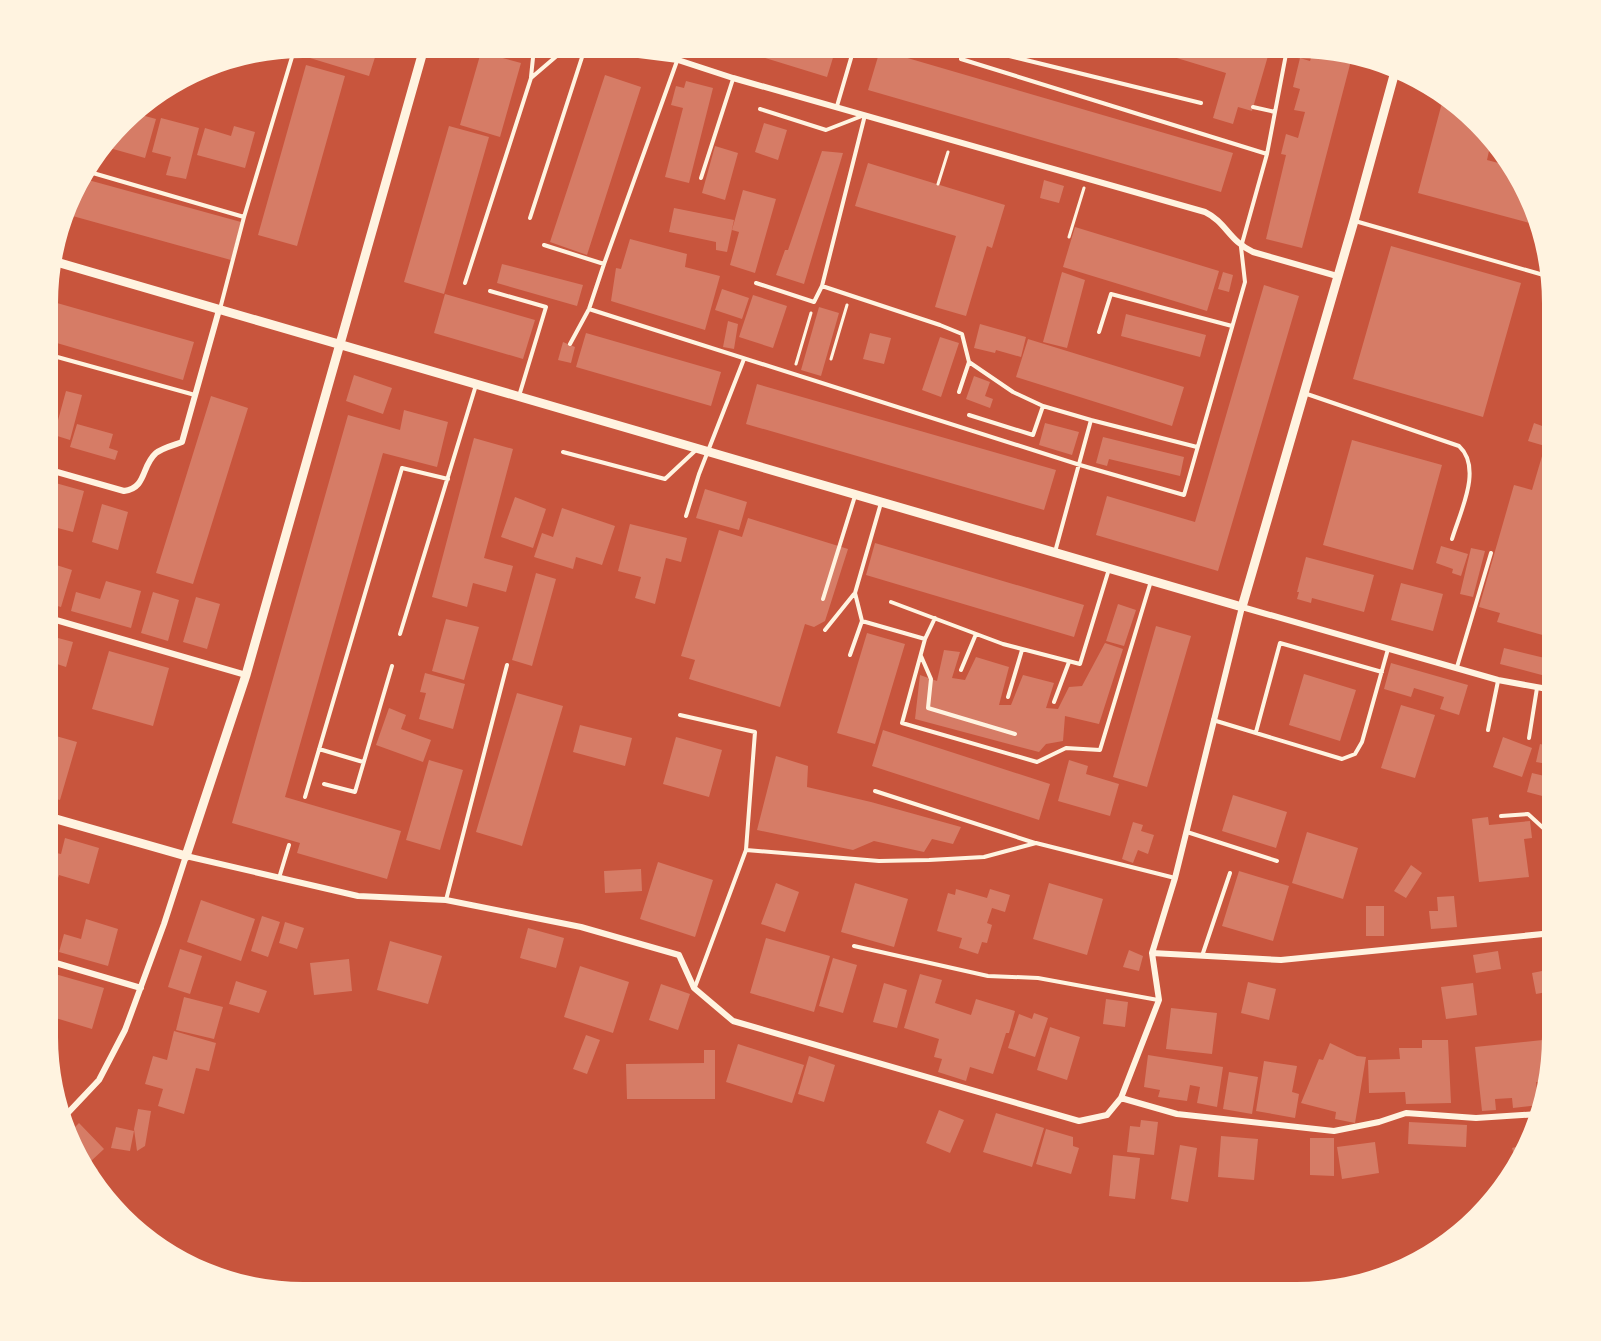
<svg xmlns="http://www.w3.org/2000/svg" width="1601" height="1341" font-family="'Open Sans',sans-serif">
<style>
.building{fill:#d67c66}
.lines{fill:none;stroke-linecap:round;stroke-linejoin:round}
.path{stroke:#fff3e0;stroke-width:3}
.service{stroke:#fff3e0;stroke-width:4}
.minor{stroke:#fff3e0;stroke-width:6}
.tertiary{stroke:#fff3e0;stroke-width:9}
</style>
<rect width="100%" height="100%" fill="#c8553d"/>
<path class="building" d="M313 48H378L369 76 310 58Z
M733 48H836L827 77Z
M1144 48 1270 49 1252 111 1238 107 1233 124 1213 118 1226 73Z
M1314 49 1352 57 1302 248 1266 239 1286 155 1281 154 1286 134 1298 138 1305 112 1294 110 1300 89 1293 87 1300 58 1310 61Z
M880 50 1233 153 1221 192 868 90Z
M481 52 521 63 500 137 460 125Z
M306 65 345 76 297 246 258 235Z
M605 75 641 87 587 255 550 242Z
M686 81 713 88 689 183 665 177 683 108 671 105 676 86 684 88Z
M1443 99 1478 123 1491 142 1487 160 1506 165 1533 205 1537 225 1418 193Z
M134 113 156 119 145 158 106 147Z
M161 118 199 128 186 179 166 175 171 157 152 152Z
M764 123 787 130 778 160 755 152Z
M234 126 255 132 245 168 197 155 205 128 231 136Z
M449 126 489 137 444 294 404 282Z
M715 146 738 153 725 200 702 193Z
M822 151 843 153 804 284 776 275 785 250H788Z
M868 163 1005 205 992 248 987 246 966 316 935 307 956 236 855 206Z
M81 178 241 222 231 260 69 215Z
M1044 180 1064 186 1059 203 1040 198Z
M743 190 776 199 755 273 730 265 739 232 732 230Z
M674 208 734 220 727 252 716 250V242L669 232Z
M1075 227 1219 271 1207 311 1063 267Z
M630 239 687 254 685 267 720 276 705 330 611 301 616 268 621 269Z
M1391 246 1521 283 1483 417 1353 379Z
M502 264 583 285 577 306 497 283Z
M1062 272 1085 280 1067 348 1043 342Z
M1223 272 1233 275 1229 292 1218 289Z
M1264 285 1299 296 1218 571 1096 535 1107 496 1195 522Z
M722 289 749 298 742 319 715 310Z
M445 294 535 320 523 359 434 333Z
M753 295 787 306 773 348 739 337Z
M50 301 194 342 183 380 50 341Z
M819 307 839 313 821 376 801 370Z
M1126 314 1206 335 1200 357 1121 336Z
M728 321 738 324 734 349 723 347Z
M980 324 1026 337 1021 357 996 350 995 353 974 348Z
M586 333 721 372 711 406 576 367Z
M870 333 891 338 884 364 863 359Z
M940 337 959 343 941 397 922 390Z
M1028 339 1184 387 1172 426 1016 377Z
M563 342 575 347 571 363 558 360Z
M354 375 392 388 383 414 346 401Z
M974 376 990 382 985 396 993 399 990 408 966 399Z
M757 384 1056 470 1044 510 746 424Z
M66 391 82 395 70 440 54 435Z
M211 396 248 408 193 584 156 573Z
M404 410 448 422 437 467 383 453 285 797 401 831 387 879 297 853 300 843 232 823 348 415 400 430Z
M1045 423 1079 432 1072 455 1039 445Z
M1534 423 1553 430V638L1497 622 1500 613 1479 607 1514 485 1532 490 1545 446 1528 441Z
M77 424 113 434 109 448 118 451 115 460 70 447Z
M1103 437 1184 457 1180 476 1109 459 1107 466 1096 463Z
M474 438 513 449 484 558 513 566 506 592 473 583 467 607 432 597Z
M1352 440 1442 465 1413 570 1323 545Z
M52 482 84 491 73 532 50 526V485Z
M705 489 747 502 739 530 696 518Z
M515 497 546 509 533 548 501 537Z
M102 504 128 512 118 550 92 542Z
M562 508 615 526 602 565 576 557 573 569 534 557 542 533 553 537Z
M748 518 848 549 825 621 814 627 805 624 780 707 689 679 695 660 681 656 719 530 742 537Z
M630 524 687 538 681 562 666 558 655 604 635 598 641 577 618 571Z
M875 543 1084 605 1074 637 866 575Z
M1441 546 1468 554 1461 576 1452 573 1453 569 1436 563Z
M1471 548 1485 551 1473 597 1460 594Z
M1306 557 1374 575 1364 612 1312 598 1311 603 1297 599 1299 592H1297Z
M50 563 72 570 61 607 50 604Z
M536 573 556 579 532 666 512 660Z
M106 581 141 591 131 628 71 611 76 592 100 599Z
M1401 583 1443 594 1433 631 1391 620Z
M153 592 179 600 168 641 141 633Z
M196 597 220 604 207 649 183 642Z
M1118 604 1136 610 1124 646 1106 641Z
M446 619 479 627 464 680 432 671Z
M1156 626 1191 636 1147 787 1113 777Z
M867 633 905 644 875 744 837 733Z
M58 638 73 642 66 667 51 662Z
M1105 643 1123 649 1099 724 1065 716 1063 741 1046 744 1039 752 915 719 920 675 937 681 944 650 960 652 952 678 965 680 976 657 1009 667 999 705H1011L1023 675 1054 683 1046 708 1058 709 1069 687 1082 686Z
M1504 648 1553 660V678L1500 664Z
M109 651 169 668 153 726 92 709Z
M1391 663 1468 685 1459 715 1440 709 1444 697 1414 688 1411 697 1384 689Z
M425 673 465 684 453 729 419 719 426 693 420 692Z
M1304 674 1356 690 1340 741 1289 725Z
M517 693 563 706 522 846 476 832Z
M1401 705 1435 715 1415 778 1381 768Z
M389 708 406 715 401 729 431 740 423 762 376 745Z
M1553 708V737H1547L1543 709Z
M580 725 632 738 625 766 573 752Z
M883 730 1050 784 1039 820 872 766Z
M49 734 77 742 60 800 49 797Z
M676 737 722 750 709 797 663 784Z
M1503 737 1532 748 1522 777 1493 767Z
M1540 744 1553 747V765L1536 762Z
M776 756 808 766 807 787 871 802 961 827 953 844 932 839 924 852 874 841 853 850 757 830Z
M429 760 463 770 440 850 406 840Z
M1069 760 1088 766 1086 774 1119 784 1110 816 1058 801Z
M1532 773 1553 778 1550 798 1527 792Z
M1233 795 1287 812 1276 848 1222 831Z
M1488 817 1489 825 1530 821 1532 838 1524 839 1529 877 1479 882 1472 819Z
M1133 822 1143 825 1141 831 1154 835 1148 854 1138 850 1133 863 1122 859Z
M1307 832 1358 848 1343 899 1292 883Z
M65 838 99 848 89 884 59 875 55 887 49 886V860L52 852 61 854Z
M1547 857H1553V889H1551Z
M658 862 713 880 695 937 640 919Z
M1411 865 1422 873 1406 898 1394 891Z
M641 869 642 891 605 893 604 871Z
M1239 871 1289 886 1273 941 1222 926Z
M776 883 799 892 785 932 761 924Z
M855 883 908 899 894 947 841 932Z
M1049 883 1103 899 1087 955 1033 939Z
M956 889 987 898 990 889 1010 895 1005 912 992 908 987 923 992 925 987 943 982 942 978 954 959 948 962 938 937 931 948 893 955 895Z
M1454 896 1457 927 1431 929 1429 911H1438L1437 897Z
M201 900 255 919 241 961 187 942Z
M1366 906H1384V936H1366Z
M262 916 280 922 268 957 251 951Z
M86 919 118 929 108 966 59 952 64 934 81 939Z
M285 922 304 928 297 949 279 943Z
M528 928 564 938 556 968 520 958Z
M766 938 830 956 814 1012 750 993Z
M390 941 442 956 428 1004 377 990Z
M180 949 202 956 190 994 168 987Z
M1129 950 1143 956 1139 971 1123 967Z
M1498 951 1501 969 1476 973 1473 955Z
M833 958 857 965 843 1013 819 1006Z
M349 959 352 991 314 995 310 963Z
M580 966 629 982 613 1033 564 1017Z
M1552 969V991L1536 994 1532 973Z
M55 974 104 988 92 1029 49 1016V996Z
M920 974 942 980 935 1003 971 1015 976 999 1015 1011 1009 1033H1006L993 1074 970 1067 966 1081 938 1072 942 1059 934 1057 939 1039 904 1028Z
M236 981 267 991 259 1013 229 1004Z
M1248 982 1276 989 1269 1020 1241 1013Z
M884 983 907 990 897 1028 873 1022Z
M1473 983 1477 1015 1446 1019 1441 987Z
M661 984 690 994 678 1030 649 1020Z
M184 997 223 1007 214 1039 176 1030Z
M1106 999 1128 1002 1125 1027 1103 1024Z
M1552 1002V1024L1546 1025 1542 1004Z
M1171 1008 1217 1013 1212 1054 1166 1049Z
M1034 1013 1048 1018 1035 1057 1008 1048 1019 1014 1032 1019Z
M1050 1027 1080 1037 1067 1080 1037 1070Z
M174 1031 216 1043 209 1071 196 1068 184 1114 158 1106 163 1089 145 1084 153 1056 167 1060Z
M586 1035 600 1040 587 1074 573 1069Z
M1552 1039V1055L1546 1081 1536 1082 1539 1105 1513 1108 1512 1098 1495 1099 1496 1110 1482 1111 1475 1047Z
M1422 1040H1448L1451 1103 1406 1104 1405 1092 1369 1093 1368 1060 1400 1059 1399 1048H1422Z
M1330 1043 1357 1056 1366 1057 1355 1123 1335 1119 1336 1112 1301 1103 1319 1059 1323 1060Z
M738 1044 804 1065 792 1103 726 1082Z
M704 1050H715V1099H627L626 1064 704 1063Z
M1148 1055 1223 1067 1217 1107 1197 1103 1200 1087 1190 1085 1187 1101 1158 1097 1160 1090 1144 1087Z
M809 1056 835 1065 824 1102 798 1094Z
M1264 1061 1297 1066 1292 1092 1299 1094 1295 1118 1256 1111Z
M1229 1072 1258 1077 1252 1114 1223 1109Z
M138 1109 151 1111 145 1146 137 1151 134 1129Z
M939 1110 964 1120 950 1153 926 1143Z
M996 1113 1044 1128 1032 1167 983 1152Z
M1141 1120 1158 1122 1154 1155 1127 1152 1130 1126 1140 1127Z
M1409 1122 1467 1125 1466 1147 1408 1144Z
M79 1123 104 1149 90 1162 98 1170 92 1175 74 1150 69 1133Z
M116 1127 134 1131 130 1151 111 1148Z
M1046 1129 1073 1137V1146L1079 1148 1071 1174 1036 1164Z
M1221 1136 1258 1139 1254 1180 1218 1177Z
M1310 1138H1334V1176L1310 1175Z
M1375 1142 1379 1173 1342 1179 1337 1147Z
M1528 1144 1516 1162 1512 1148Z
M1180 1145 1197 1148 1188 1202 1171 1199Z
M1113 1155 1140 1158 1135 1199 1109 1196Z"/>
<g class="lines">
<path class="path" d="M480 48 522 56
M938 184 948 152
M1069 237 1084 188
M831 359 847 305
M796 364 811 313"/>
<path class="service" d="M965 48 961 59 1267 154
M977 48 1201 103
M531 77 534 48
M837 106 854 48
M1253 107 1275 112
M760 109 826 130 862 116
M86 171 244 217
M701 178 733 79
M530 218 585 48
M1355 221 1547 276
M544 245 604 264 677 61
M465 283 531 78 566 48
M756 283 814 302 822 286 865 115
M822 286 940 325 962 334 969 362 1013 392 1043 406 1091 420 1055 552
M490 291 546 307 519 396
M220 309 244 217 292 57
M589 309 1080 465 1184 495 1245 282 1241 247 1267 154 1287 49
M1099 332 1111 294 1232 326
M570 344 589 309 604 264
M50 355 195 395
M959 392 969 362
M1304 393 1459 446C1483 468 1460 512 1452 539
M969 415 1033 435 1043 406
M1091 420 1197 447
M563 452 665 479 697 449
M881 503 855 593 862 621 925 639 902 723 1037 762 1066 748 1100 750 1151 581
M686 516 699 474 744 359
M823 599 855 496
M891 602 1003 644 1080 664 1109 569
M825 630 854 594
M400 634 476 385
M925 639 935 618
M850 655 862 621
M921 656 931 679 928 708 1015 734
M1457 667 1491 553
M961 670 976 634
M1008 697 1022 650
M1054 702 1069 662
M680 715 755 732 746 850
M1213 720 1342 759 1355 754 1362 742 1388 649
M1488 730 1498 681
M1256 732 1280 643 1382 672
M1529 738 1537 688
M319 749 363 762
M324 784 355 792 392 666
M875 791 1035 843
M305 797 402 468 448 479
M1501 816 1528 814 1553 837
M1187 832 1277 861
M279 878 289 845
M446 900 507 665
M854 946 988 976 1038 978 1158 1000
M1202 956 1230 873
M695 987 746 850 879 861 929 860 984 857 1036 843 1175 878"/>
<path class="minor" d="M583 48 678 60 733 78 1205 212C1226 222 1229 241 1253 252L1337 276
M50 470 124 491C147 488 141 466 156 453 162 448 174 445 182 442L219 310
M49 618 246 675
M1152 953 1281 960 1553 933
M49 961 141 988
M1121 1098 1177 1114 1334 1131 1379 1122 1406 1113 1476 1118 1538 1114
M65 1116 99 1080 125 1030 164 924 186 856 358 896 446 900 581 927 679 955 694 988 733 1021 1079 1121 1107 1115 1121 1098 1159 1000 1152 953 1175 878 1242 607 1498 680 1553 690"/>
<path class="tertiary" d="M53 261 1242 607 1354 221 1396 68
M49 817 186 856 246 675 424 48"/>
</g>
<path d="M0 0H1601V1341H0ZM303 58H1297A245 245 0 0 1 1542 303V1037A245 245 0 0 1 1297 1282H303A245 245 0 0 1 58 1037V303A245 245 0 0 1 303 58Z" fill="#fff3e0" fill-rule="evenodd"/>
</svg>
